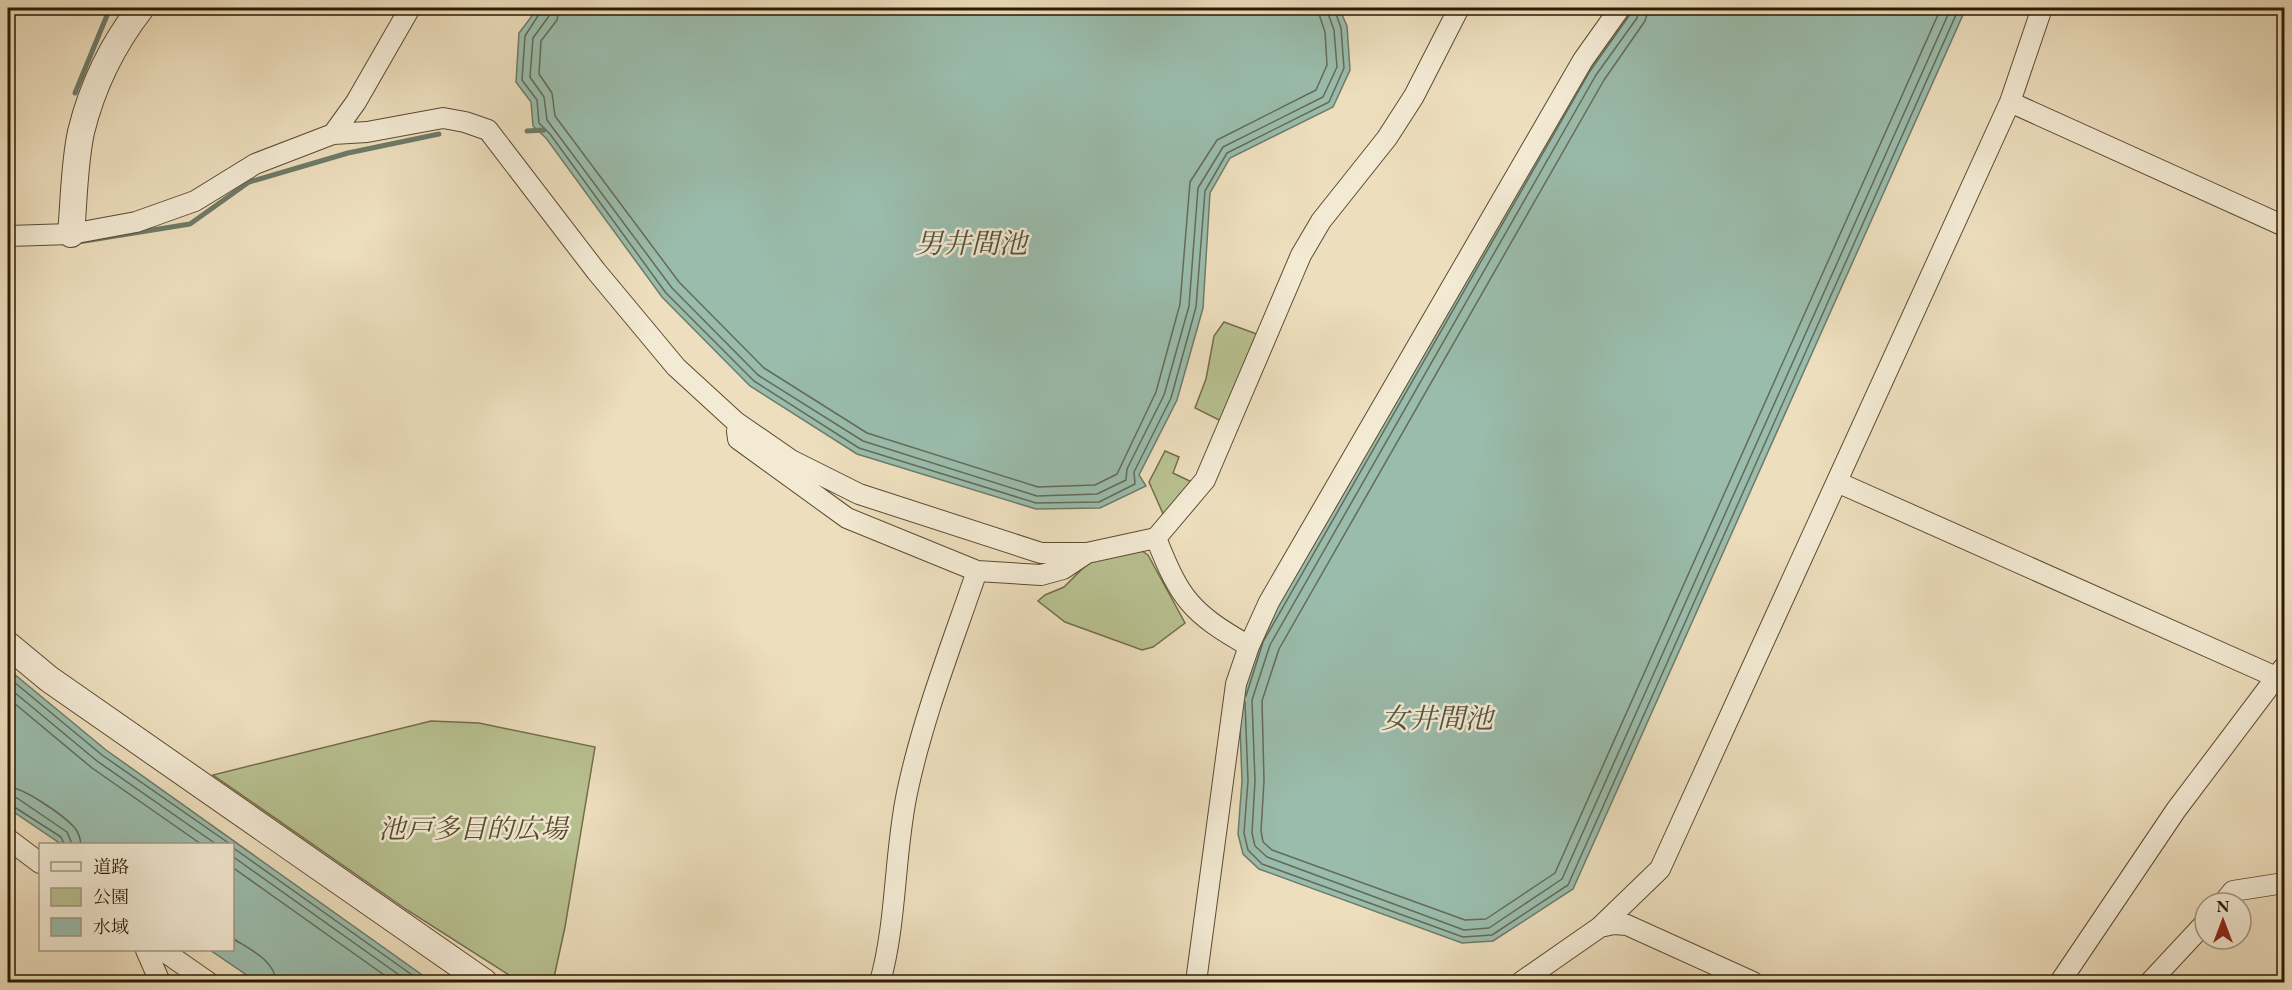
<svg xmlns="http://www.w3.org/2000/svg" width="2292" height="990" font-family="'EB Garamond','Noto Serif JP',serif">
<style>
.green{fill:#b8c191;stroke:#726e4a;stroke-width:1.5}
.water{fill:#9abcac;stroke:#6e7b68;stroke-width:1.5}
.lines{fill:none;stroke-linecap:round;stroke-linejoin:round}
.shore{stroke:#646b57;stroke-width:1.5}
.stream{stroke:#6e7b68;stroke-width:5}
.minor-casing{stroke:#5d4b31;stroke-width:22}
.tertiary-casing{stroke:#5d4b31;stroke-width:28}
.minor{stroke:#f3ead4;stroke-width:20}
.tertiary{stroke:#f3ead4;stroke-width:26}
.labels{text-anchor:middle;stroke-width:5;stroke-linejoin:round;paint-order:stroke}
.park-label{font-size:27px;font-style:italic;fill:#574c2d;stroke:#f3ead4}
.water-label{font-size:28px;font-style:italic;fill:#53533e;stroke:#f3ead4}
</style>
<rect width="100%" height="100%" fill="#eddebd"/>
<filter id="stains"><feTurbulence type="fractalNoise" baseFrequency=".00333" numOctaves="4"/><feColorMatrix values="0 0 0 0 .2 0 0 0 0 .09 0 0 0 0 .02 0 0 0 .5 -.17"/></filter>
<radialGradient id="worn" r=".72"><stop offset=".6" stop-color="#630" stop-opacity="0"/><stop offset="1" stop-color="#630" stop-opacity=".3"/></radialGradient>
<path class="green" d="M1224 322 1262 336 1225 423 1195 408 1206 379 1214 336Z
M1165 451 1179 457 1173 473 1196 484 1164 516 1149 482Z
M1139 549 1148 555 1185 623 1153 647 1142 650 1065 622 1038 601 1045 595 1064 587 1092 559Z
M431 721 479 723 595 747 565 927 553 982H520L407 910 213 775Z"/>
<path class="water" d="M538 8H1339L1347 26 1350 70 1333 107 1230 158 1210 193 1203 308 1177 400 1139 475 1146 486 1100 508 1036 509 857 454 750 386 662 297 546 138 533 126 531 102 516 82 519 33Z
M1628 8H1966L1573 889 1493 941 1462 943 1259 869 1243 854 1238 834 1242 781 1239 699 1258 640 1585 67Z
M8 669 106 750 432 982H257L210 950H232V844H61L8 808Z"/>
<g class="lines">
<path class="shore" d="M543 8 525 36 522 80 537 100 539 123 550 134 666 293 754 381 859 448 1036 503 1099 502 1135 484 1134 472 1171 398 1196 307 1205 191 1227 153 1329 102 1344 68 1341 28 1334 8
M550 8 549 16 533 38 530 77 544 97 547 120 672 288 758 375 863 441 1037 496 1097 494 1126 480 1127 469 1164 395 1189 306 1198 188 1223 147 1323 97 1337 67 1334 30 1326 8
M559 8 557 20 541 41 539 74 552 93 555 116 679 282 764 368 867 433 1038 487 1095 485 1117 474 1156 392 1180 304 1190 182 1217 140 1316 90 1327 65 1325 32 1317 8
M1639 8 1637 18 1596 75 1270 645 1252 700 1255 781 1252 833 1255 846 1267 857 1464 930 1489 928 1562 879 1951 8
M1649 8 1645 21 1604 80 1279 649 1262 701 1264 781 1261 831 1263 842 1272 850 1465 920 1486 919 1555 873 1941 8
M8 677 102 755 230 844
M8 687 97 761 216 844
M1246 696 1263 642 1590 71 1631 13 1632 8
M8 698 92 768 201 844
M1245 702 1248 781 1244 833 1248 850 1262 864 1463 937 1492 935 1568 885 1959 8
M8 787C23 787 63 815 74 827 79 832 80 838 81 844
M8 796 17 798 67 832 72 844
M8 803 61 837 64 844
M232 847 422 982
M232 856 409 982
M232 867 394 982
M232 938C249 949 275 960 276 982"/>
<path class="stream" d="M75 93 110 8
M527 131 544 130
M78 242 190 224 249 182 348 153 439 134"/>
<defs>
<path id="minor" d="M2010 102 2284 226
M333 134 356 102 410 8
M8 236 71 234 136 222 195 201 255 164 333 134 367 132 443 118 465 122 488 130 596 271 676 367 736 422 791 460 859 494 1041 553H1087L1156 538 1205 480 1301 255 1321 221 1387 138 1414 96 1459 8
M737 431 738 439 847 518 977 571 1041 575 1063 569 1087 553
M1837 482 2276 677
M1156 538C1180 599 1191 613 1249 646
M8 839 40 863
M2223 903 2233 891 2284 883
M1600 927 1660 869 2010 102 2042 8
M146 950 160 982
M162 950 208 982
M880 982C897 921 894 855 907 793 923 717 952 644 977 571
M1196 982 1236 684 1249 646 1269 602 1583 60 1620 8
M1521 982 1600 927 1614 924 1627 925 1753 982
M2060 982 2176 810 2284 667
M2150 982 2205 923"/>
<path id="tertiary" d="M71 234C74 201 74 165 81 132 92 87 113 44 141 8
M8 645 49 679 484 982"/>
</defs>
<use href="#minor" class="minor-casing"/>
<use href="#tertiary" class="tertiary-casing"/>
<use href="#minor" class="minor"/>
<use href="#tertiary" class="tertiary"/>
</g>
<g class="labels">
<g class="park-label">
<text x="473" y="838">池戸多目的広場</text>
</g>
<g class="water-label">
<text x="971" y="253">男井間池</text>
<text x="1437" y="728">女井間池</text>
</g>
</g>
<rect width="2292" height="990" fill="none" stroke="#eddebd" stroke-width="30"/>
<rect x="9" y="9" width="2274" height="972" fill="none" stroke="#2d1a02" stroke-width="3"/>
<rect x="15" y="15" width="2262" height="960" fill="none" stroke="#2d1a02" stroke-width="1.5"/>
<rect x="39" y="843" width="195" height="108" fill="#f3ead4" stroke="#a49780" stroke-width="1.5"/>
<rect x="51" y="862" width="30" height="9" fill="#f3ead4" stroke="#a49780" stroke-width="1.5"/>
<text x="93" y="873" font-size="18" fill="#2d1a02">道路</text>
<rect x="51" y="888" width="30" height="18" fill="#b8c191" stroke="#a49780" stroke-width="1.5"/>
<text x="93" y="903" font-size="18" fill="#2d1a02">公園</text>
<rect x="51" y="918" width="30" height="18" fill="#9abcac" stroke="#a49780" stroke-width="1.5"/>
<text x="93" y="933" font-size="18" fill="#2d1a02">水域</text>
<g transform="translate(2223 921)"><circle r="28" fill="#f3ead4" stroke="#a49780" stroke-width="1.5"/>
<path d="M0-4.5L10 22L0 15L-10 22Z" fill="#8f2418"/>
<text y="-9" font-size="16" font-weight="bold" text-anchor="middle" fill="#2d1a02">N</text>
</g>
<rect width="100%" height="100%" filter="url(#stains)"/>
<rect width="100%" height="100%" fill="url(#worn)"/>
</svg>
